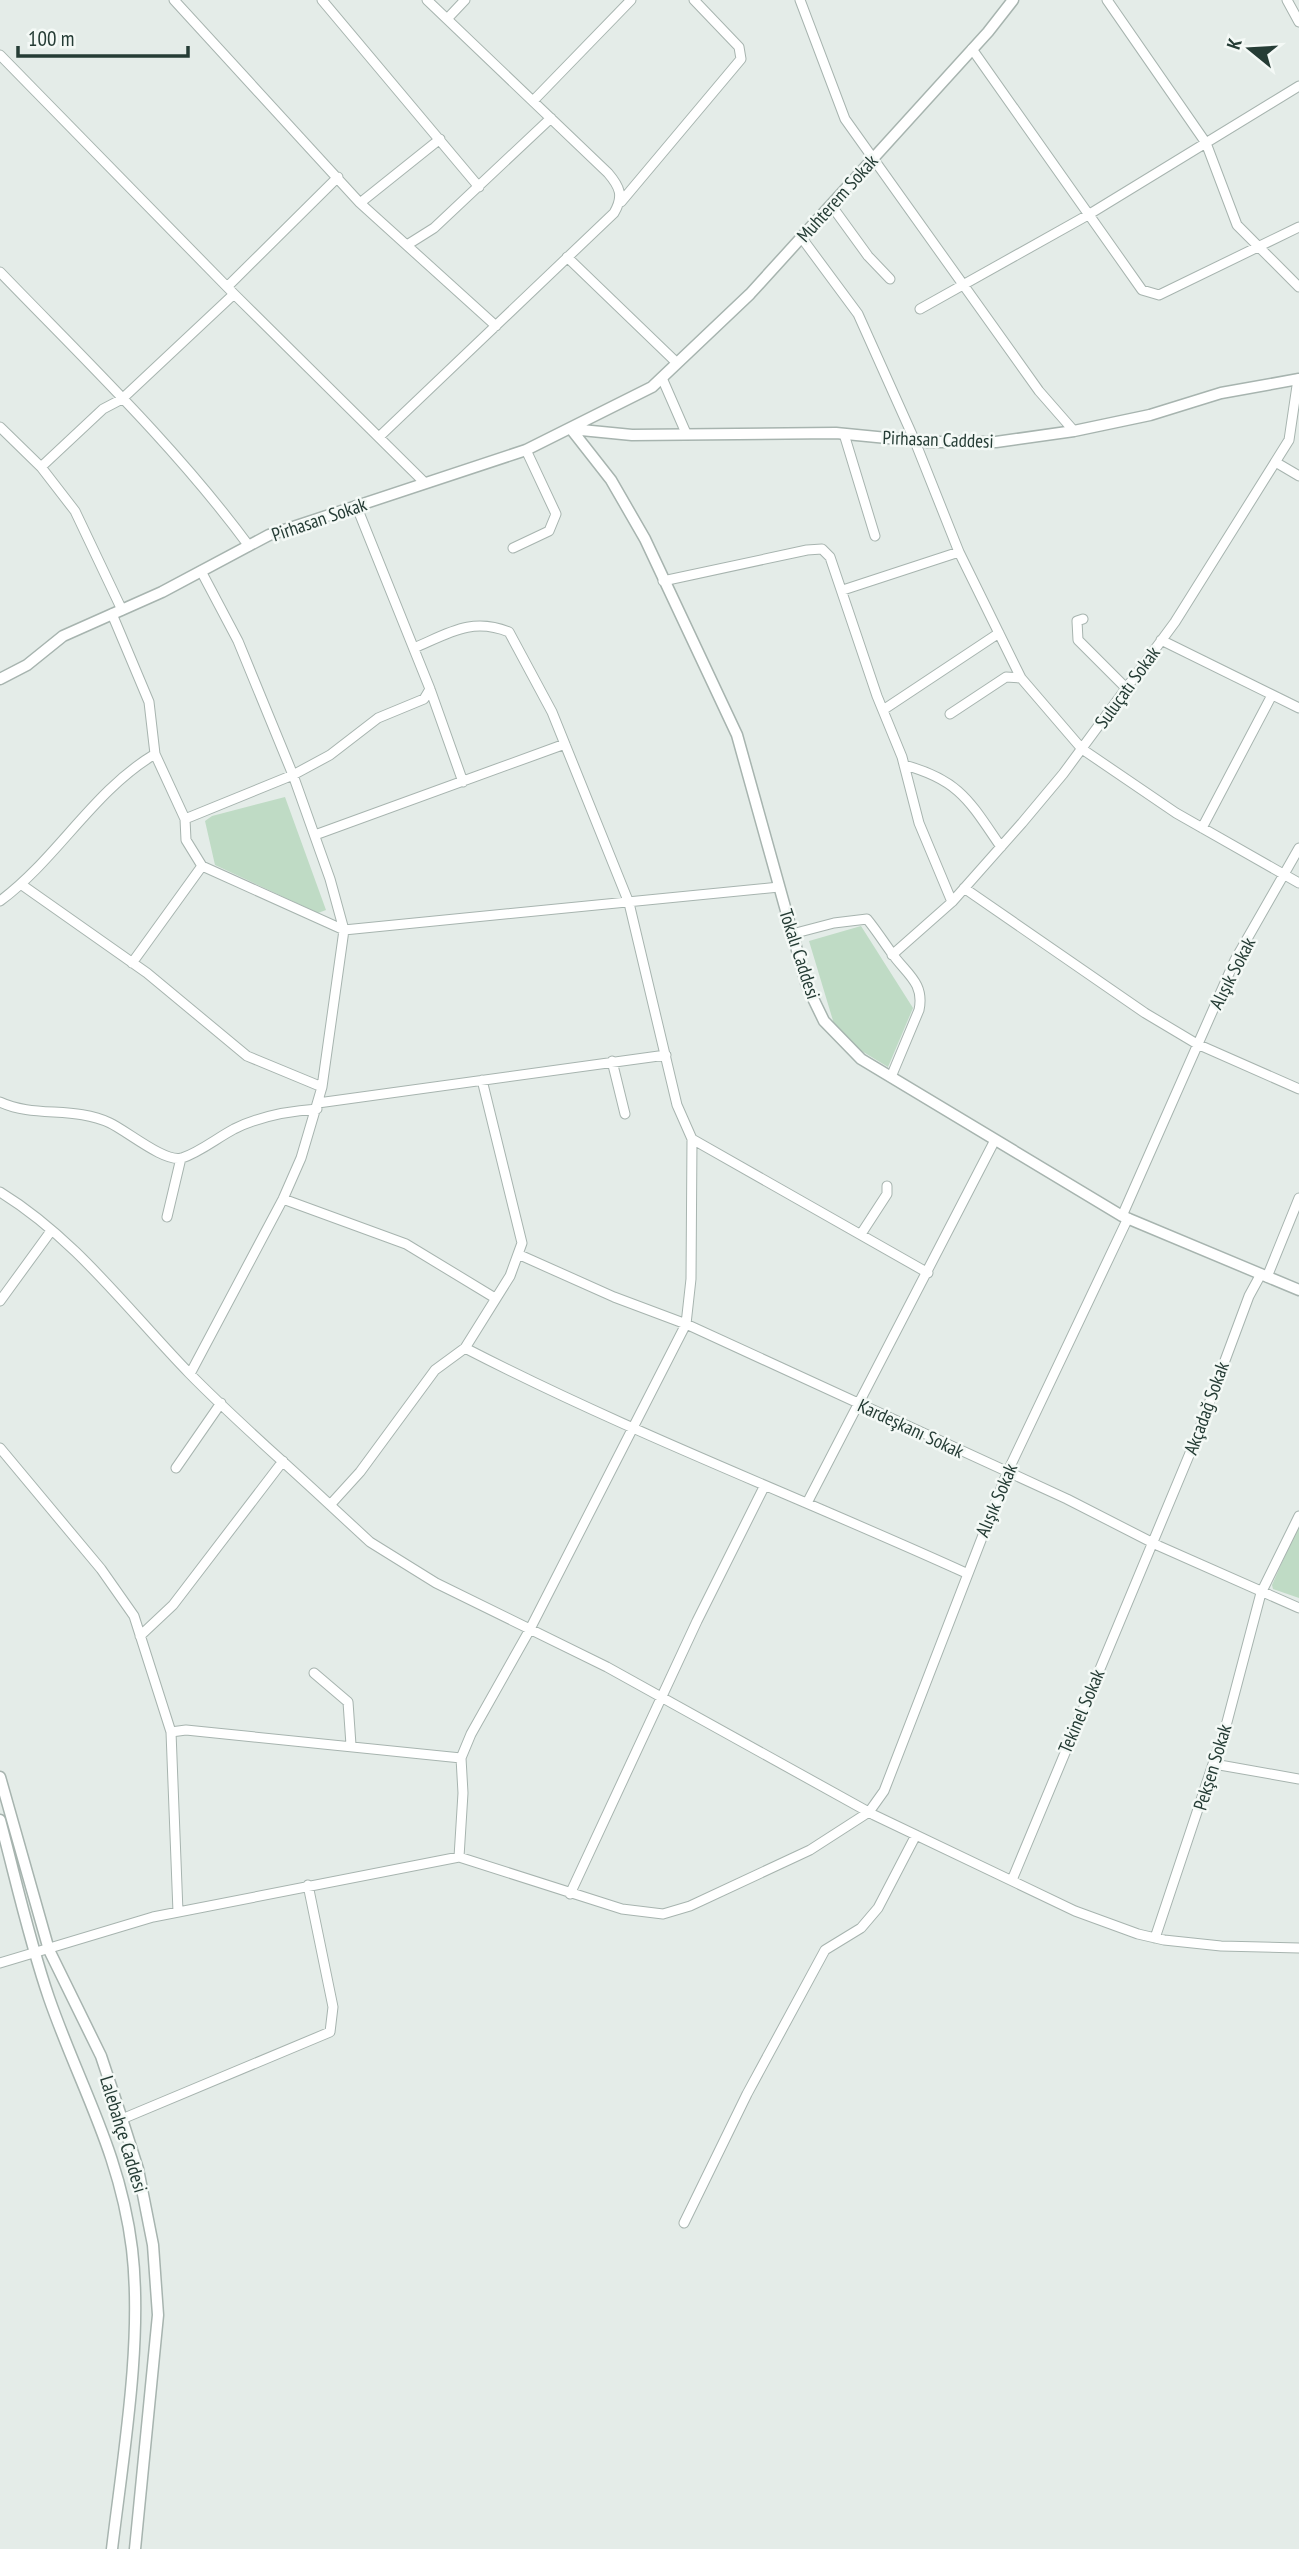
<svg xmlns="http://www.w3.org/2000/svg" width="1299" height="2549" font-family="'PT Sans Narrow',sans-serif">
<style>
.green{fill:#bfdbc5}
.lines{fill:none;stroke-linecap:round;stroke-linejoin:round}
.minor-casing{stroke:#a7b4af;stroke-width:11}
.tertiary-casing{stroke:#a7b4af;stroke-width:13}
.minor{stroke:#fff;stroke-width:9}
.tertiary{stroke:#fff;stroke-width:10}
.labels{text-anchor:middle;stroke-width:5;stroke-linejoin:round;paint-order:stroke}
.street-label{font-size:19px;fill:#253c35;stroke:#f4f9f6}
</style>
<rect width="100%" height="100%" fill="#e4ece8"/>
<path class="green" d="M285 797 326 910 318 913 215 865 205 821 212 816Z
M861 926 913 1008 888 1067 860 1050 834 1024 809 941Z
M1299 1524V1598L1273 1589 1272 1585Z"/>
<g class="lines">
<defs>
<path id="minor" d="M174 0 360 203 440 139
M322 0 479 187
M800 0 845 119 1039 391 1074 431
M1107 0 1206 143 1237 225 1299 287
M1287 0 1299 22
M447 19 465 0
M972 49 1142 290 1159 295 1299 227
M0 55 234 294 425 483
M533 101 631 0
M621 202 741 59 739 47 694 0
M360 203 496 326
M831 205 868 256 890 279
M801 237 858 314 914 439 959 552
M407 245 434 228 551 118
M567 257 677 363
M0 272C85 360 176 447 249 546
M227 287 338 177
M920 309 1088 215 1299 86
M662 378 686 433
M0 427 41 467 75 511 122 610
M844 434 875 536
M379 437 614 213C624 196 620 187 608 173L427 0
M1277 463 1299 476
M41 467 103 409 122 399 234 294
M513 548 549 531 556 514 526 450
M663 581 807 550 822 549 830 557 877 696 902 757 919 823 952 902
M843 590 959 552 1021 678
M112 614 149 702 155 754 185 819 186 840 202 866 344 930 779 887
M1083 619 1077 621 1078 640 1126 688
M1161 640 1299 708
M414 648C449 633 472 617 509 632L552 712 629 903 677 1105 692 1139 928 1273
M430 689 463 782
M883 710 999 633
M950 714 1006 677 1021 678 1082 749 1176 813 1299 883
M904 765C960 780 970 802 1001 847
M185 819 293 775 330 755 378 718 424 699 430 689 356 505
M1202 828 1272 695
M315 835 565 744
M22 885 147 973 247 1056 322 1087
M964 888 1145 1013 1197 1044 1299 1089
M0 901C57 859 93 791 155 754
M792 934 834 923 867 919C876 930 883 941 891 952 905 973 925 982 919 1010L891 1077
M892 955 952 902 1022 823 1063 774 1175 622 1289 440 1298 379
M132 963 202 866
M612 1061 625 1114
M0 1102C34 1118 75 1106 110 1123 127 1131 165 1163 182 1158 200 1152 217 1138 234 1129 260 1116 288 1111 317 1109
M318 1103 666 1055
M0 1192C75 1238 128 1310 189 1373 234 1419 283 1461 330 1505
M283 1199 406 1244 495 1298
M1122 1216 1235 960 1299 848
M167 1217 181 1158
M861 1234 887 1194V1186
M520 1255 614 1297 686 1324 1067 1499 1159 1546 1299 1608
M1267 1277 1299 1198
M0 1301 51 1231
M465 1348 510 1276 522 1243 482 1080
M190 1374 283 1199 301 1158 322 1087 344 930 330 879 293 775 238 641 201 571
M0 1448 101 1569 134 1616 171 1732 186 1730 461 1758
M176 1468 221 1403
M807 1503 995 1140
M966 1573C799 1497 628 1432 465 1348L435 1370 360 1472 330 1505 370 1542 436 1583 607 1667 874 1815 1075 1911 1138 1934 1164 1940 1221 1946 1299 1948
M140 1636 173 1605 283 1461
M314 1673 348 1702 351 1745
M171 1732 178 1912
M1214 1764 1299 1779
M459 1857 463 1793 461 1758 471 1734 529 1631 686 1324 691 1279 692 1139
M1012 1880 1195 1441 1249 1296 1261 1274
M570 1894 697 1621 764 1487
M1155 1938 1227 1722 1261 1593 1299 1516
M0 1963 153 1917 459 1857 622 1909 663 1914 690 1906 810 1850 869 1812 884 1791 1007 1473 1128 1218
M122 2119 330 2032 333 2007 308 1885
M684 2223 747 2094 825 1950 861 1928 878 1908 916 1835"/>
<path id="tertiary" d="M571 429 611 480 645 539 737 735 807 986 824 1021 861 1059 1122 1216 1299 1290
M571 429 632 435 836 433 928 442H996L1074 431 1150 415 1221 393 1299 379
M0 679 27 665 63 636 162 592 269 535 526 450 652 387 750 294 988 32 1013 0
M0 1777 49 1950 101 2056 122 2119 138 2169 153 2245 158 2315 135 2549
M0 1820C16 1880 29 1940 49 1998 80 2087 120 2152 132 2249 143 2341 123 2456 112 2549"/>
</defs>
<use href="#minor" class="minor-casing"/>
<use href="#tertiary" class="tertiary-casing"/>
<use href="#minor" class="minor"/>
<use href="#tertiary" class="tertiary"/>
</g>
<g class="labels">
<g class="street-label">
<text transform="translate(837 198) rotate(-48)" y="7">Muhterem Sokak</text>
<text transform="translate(938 439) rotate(2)" y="7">Pirhasan Caddesi</text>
<text transform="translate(319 519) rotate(-19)" y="7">Pirhasan Sokak</text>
<text transform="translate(1127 687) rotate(-54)" y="7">Suluçatı Sokak</text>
<text transform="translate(800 954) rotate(72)" y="7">Tokalı Caddesi</text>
<text transform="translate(1232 973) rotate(-63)" y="7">Alışık Sokak</text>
<text transform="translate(1206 1408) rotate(-70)" y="7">Akçadağ Sokak</text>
<text transform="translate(911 1428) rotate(25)" y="7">Kardeşkanı Sokak</text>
<text transform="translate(996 1500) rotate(-67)" y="7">Alışık Sokak</text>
<text transform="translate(1081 1711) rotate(-67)" y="7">Tekinel Sokak</text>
<text transform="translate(1212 1767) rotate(-73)" y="7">Pekşen Sokak</text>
<text transform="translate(124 2134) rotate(73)" y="7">Lalebahçe Caddesi</text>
</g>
</g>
<g transform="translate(1250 49) rotate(288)" stroke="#f4f9f6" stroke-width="5" paint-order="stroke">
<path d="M0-5L12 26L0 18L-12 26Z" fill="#253c35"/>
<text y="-10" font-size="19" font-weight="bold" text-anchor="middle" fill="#253c35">K</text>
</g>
<path d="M18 46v10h170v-10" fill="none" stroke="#253c35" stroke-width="3.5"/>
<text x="28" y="46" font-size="21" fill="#253c35" stroke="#f4f9f6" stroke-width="5" paint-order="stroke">100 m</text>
</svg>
